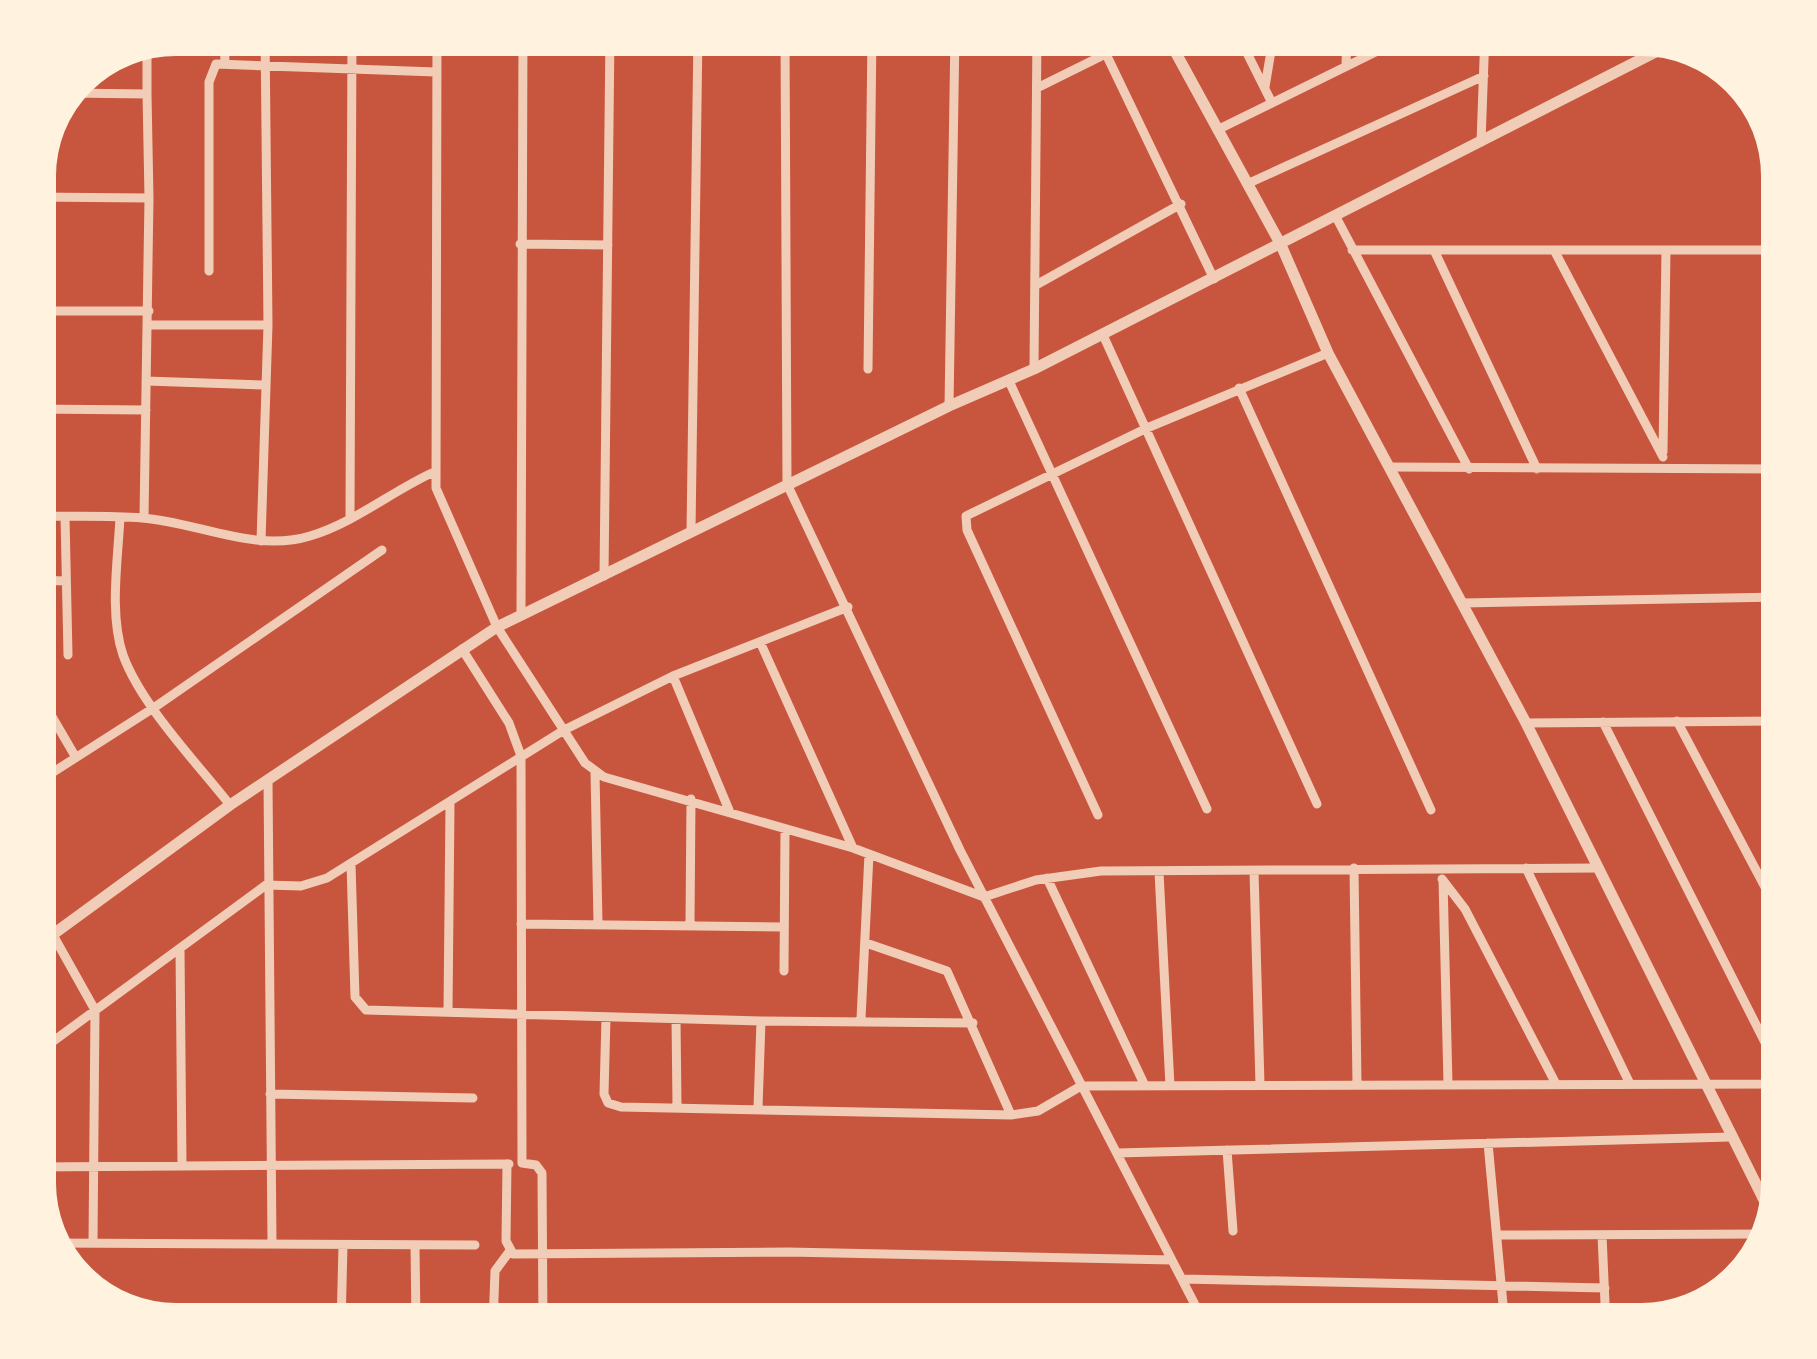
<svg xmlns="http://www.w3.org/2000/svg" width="1817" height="1359" font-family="'Space Grotesk',sans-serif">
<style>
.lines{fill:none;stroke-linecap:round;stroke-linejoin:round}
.minor{stroke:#f1ccb7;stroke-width:9}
.tertiary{stroke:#f1ccb7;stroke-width:11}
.rim{fill:none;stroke:#fff3e0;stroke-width:12}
</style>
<rect width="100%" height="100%" fill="#c8553d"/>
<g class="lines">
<path class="minor" d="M224 33 225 63
M265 33 268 325
M437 33 436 488 497 627 585 763 604 777 853 848 984 897 1036 880 1101 871 1598 868
M785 33 787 484 960 850 1206 1326
M1237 33 1272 103
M147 43V94
M1173 49 1207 33
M1106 54 1214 279
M1346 66 1347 33
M1265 87 1274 33
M1037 88 1148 33
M69 93 147 94 149 198
M1217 130 1414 33
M1481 142 1485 33
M1247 184 1484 76
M33 197 149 198 144 518
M1336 217 1469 469
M520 244 608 245
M1352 250H1784
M1434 250 1537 469
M1554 250 1663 457
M1766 250 1771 469
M209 271V82L216 64 436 72
M1036 285 1181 204
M33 311H149
M149 325H268L261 541
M1103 335 1317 804
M868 369 872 33
M1034 369 1037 33
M146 381 265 385
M1009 381 1207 809
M1239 388 1431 810
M949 406 955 33
M33 409 146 410
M1663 452 1666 250
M1391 467 1784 469
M33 516C69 517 106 515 142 518 197 522 255 553 310 536 354 523 392 491 434 472
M65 517 68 655
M120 517C118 560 109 614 123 655 141 705 197 763 230 805
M350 518 352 33
M691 532 698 33
M604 576 610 33
M33 580 66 581
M1463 603 1784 597
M521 614 523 33
M761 644 853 848
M462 649 509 723 521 756 522 1163 536 1165 542 1173 543 1326
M673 676 729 810
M33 684 75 756
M1677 721 1784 923
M1603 722 1784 1080
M1526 723 1784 721
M595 772 598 923
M268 781 272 1243
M33 785 155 707 382 550
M1098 815 967 530 966 516 1147 428 1328 353
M351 864 355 997 366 1010 761 1021
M1354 868 1357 1085
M1526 868 1630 1084
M1254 871 1260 1085
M1159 872 1170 1086
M1047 878 1145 1086
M1442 879 1465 909 1556 1084
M1443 880 1448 1084
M521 924 784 927
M690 924 691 799
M53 935 95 1010 93 1243
M866 943 947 971 1011 1115
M180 949 182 1165
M784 971 785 830
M448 1011 450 804
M606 1017 604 1094 608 1103 621 1107 1011 1115 1038 1111 1081 1086 1784 1084
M676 1019 677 1106
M861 1019 869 854
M33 1056 266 885 301 886 327 878 564 730 673 676 848 607
M270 1094 473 1098
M758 1108 761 1021 973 1023
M1488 1143 1505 1326
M1227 1150 1233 1231
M1117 1153 1731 1137
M507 1164 506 1241 513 1254 788 1252 1172 1260
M33 1167 509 1164
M1762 1198 1780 1197
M1497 1235 1767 1234
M1602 1235 1606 1326
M47 1243 475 1245
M415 1245 416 1326
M1183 1279 1605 1288
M1606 1318H1677
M341 1326 343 1245
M493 1326 495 1271 509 1252"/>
<path class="tertiary" d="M1165 33 1281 245 1328 353 1526 723 1773 1218
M33 949 230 805 497 627 949 406 1034 369 1673 43"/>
</g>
<path d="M0 0H1817V1359H0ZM176 50H1641A126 126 0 0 1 1767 176V1183A126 126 0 0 1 1641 1309H176A126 126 0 0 1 50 1183V176A126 126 0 0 1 176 50Z" fill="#fff3e0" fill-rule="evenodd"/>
<path class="rim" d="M176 50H1641A126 126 0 0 1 1767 176V1183A126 126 0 0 1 1641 1309H176A126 126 0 0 1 50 1183V176A126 126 0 0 1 176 50Z"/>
</svg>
